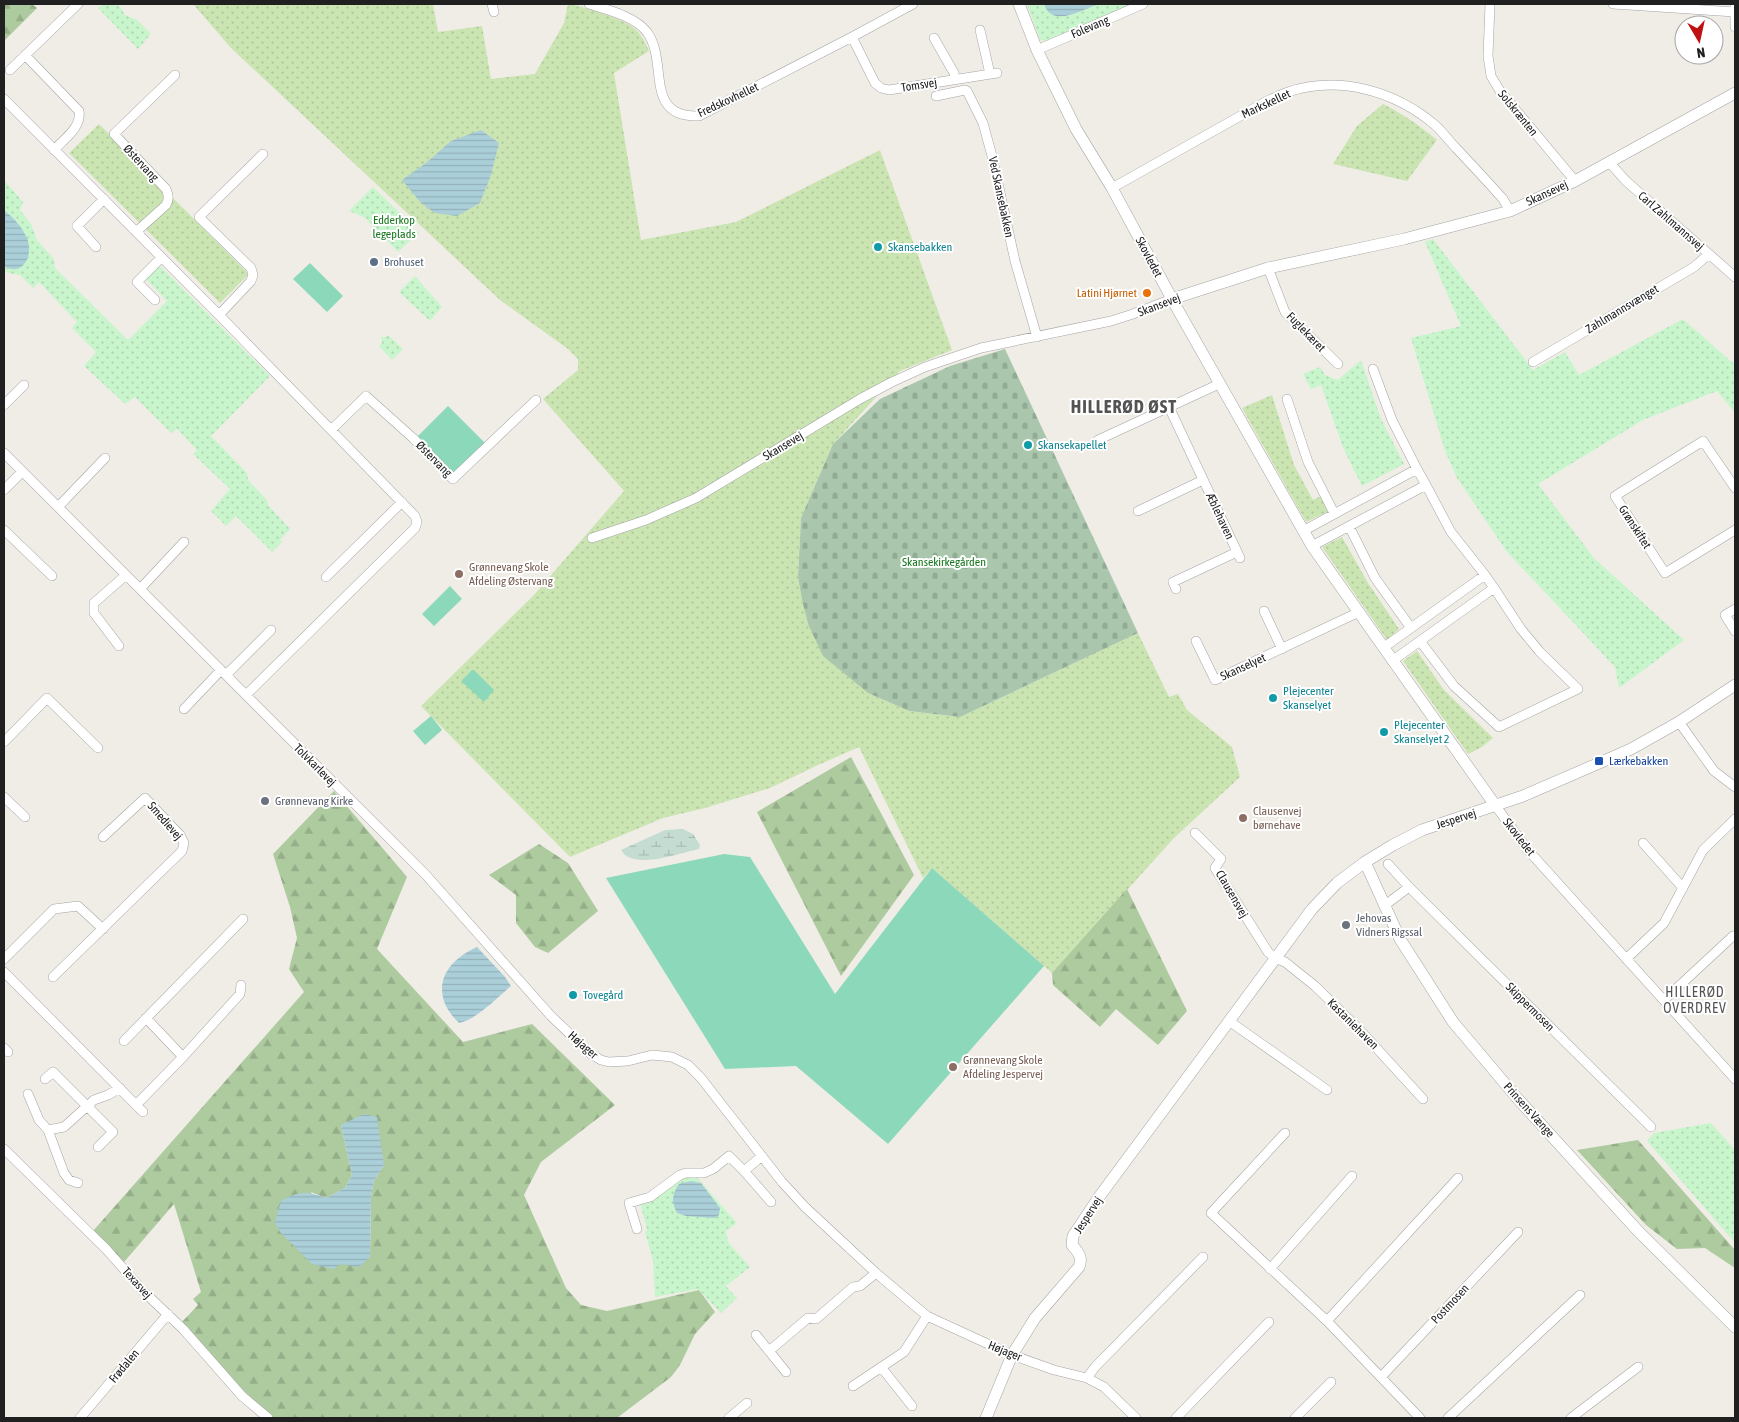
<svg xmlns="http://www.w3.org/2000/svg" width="1739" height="1422" font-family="'Asap Condensed',sans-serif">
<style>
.grass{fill:url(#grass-dots)}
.forest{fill:url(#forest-firs);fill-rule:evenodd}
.wetland{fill:url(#wetland-marsh)}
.cemetery{fill:url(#cemetery-stones)}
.park{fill:url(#park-dots)}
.pitch{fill:#8cd8ba}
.water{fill:url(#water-rules)}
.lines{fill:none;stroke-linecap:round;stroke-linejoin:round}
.minor-casing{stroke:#a4a4a4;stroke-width:10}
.tertiary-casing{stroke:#a4a4a4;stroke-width:12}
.minor{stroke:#fff;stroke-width:9}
.tertiary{stroke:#fff;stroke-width:11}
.culture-dot{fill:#0f9aa8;stroke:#fff;stroke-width:2}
.service-dot{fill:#5c6f8a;stroke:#fff;stroke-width:2}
.food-dot{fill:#e8710a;stroke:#fff;stroke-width:2}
.education-dot{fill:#8d6e63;stroke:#fff;stroke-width:2}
.transit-dot{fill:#1a4fb4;stroke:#fff;stroke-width:2}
.worship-dot{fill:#6b7280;stroke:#fff;stroke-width:2}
.labels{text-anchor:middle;stroke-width:4;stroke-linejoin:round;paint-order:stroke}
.street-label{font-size:12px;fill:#202020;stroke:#fff}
.park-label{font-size:12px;fill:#15761c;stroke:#fff}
.culture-label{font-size:12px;fill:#0d838f;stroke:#fff;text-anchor:start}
.service-label{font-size:12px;fill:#4e5e75;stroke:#fff;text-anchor:start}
.food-label{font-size:12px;fill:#c56008;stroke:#fff;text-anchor:end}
.education-label{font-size:12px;fill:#785e54;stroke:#fff;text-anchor:start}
.transit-label{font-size:12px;fill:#164399;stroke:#fff;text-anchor:start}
.worship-label{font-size:12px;fill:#5b616d;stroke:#fff;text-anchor:start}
.neighbourhood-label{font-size:14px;letter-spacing:1px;fill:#535353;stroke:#fff}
.district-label{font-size:18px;font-weight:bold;letter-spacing:1px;fill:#535353;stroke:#fff}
</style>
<defs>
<pattern id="grass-dots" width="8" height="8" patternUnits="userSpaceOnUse" patternTransform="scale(1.25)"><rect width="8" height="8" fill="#cbe5b2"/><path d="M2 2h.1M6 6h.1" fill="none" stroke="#aec499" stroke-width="1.8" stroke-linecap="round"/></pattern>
<pattern id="forest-firs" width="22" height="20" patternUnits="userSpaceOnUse" patternTransform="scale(1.25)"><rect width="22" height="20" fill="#adcb9f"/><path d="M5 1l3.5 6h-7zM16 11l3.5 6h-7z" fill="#95ae89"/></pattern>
<pattern id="wetland-marsh" width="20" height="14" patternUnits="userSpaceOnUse" patternTransform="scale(1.25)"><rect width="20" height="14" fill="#c5dcd2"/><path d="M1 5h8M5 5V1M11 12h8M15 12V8" fill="none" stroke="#a9bcb4"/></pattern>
<pattern id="cemetery-stones" width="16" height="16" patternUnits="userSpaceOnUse" patternTransform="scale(1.25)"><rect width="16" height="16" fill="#aac7ae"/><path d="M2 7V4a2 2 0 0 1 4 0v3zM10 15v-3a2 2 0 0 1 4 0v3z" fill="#92ab95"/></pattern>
<pattern id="park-dots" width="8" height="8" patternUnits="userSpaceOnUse" patternTransform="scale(1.25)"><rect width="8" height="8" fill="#c8f5cc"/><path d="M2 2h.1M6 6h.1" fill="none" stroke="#acd2af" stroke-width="1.8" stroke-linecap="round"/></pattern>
<pattern id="water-rules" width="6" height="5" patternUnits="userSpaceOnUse" patternTransform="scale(1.25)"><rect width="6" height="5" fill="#abcfd9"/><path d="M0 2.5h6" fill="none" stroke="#93b1ba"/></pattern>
</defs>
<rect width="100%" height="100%" fill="#f0ede7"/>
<path class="grass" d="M193 4H433L438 32 482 26 491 79 535 74 564 23 568 4C580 5 626 20 634 28 642 35 645 42 649 51L614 73 641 240 736 222 880 150 952 350 900 371 833 444 801 518 798 577 802 600 808 624 868 693 909 711 960 717 1138 633 1169 697 1178 694 1187 710 1232 747 1240 777 1174 838 1052 973 932 868 923 878 859 747 818 765 770 788 705 808 663 818 570 857 421 706 533 596 624 491 543 399 578 370V359L568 349 500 300 231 48Z
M1383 104C1403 114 1420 126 1437 140L1407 181 1333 164 1357 126Z
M99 124 249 274 220 303 69 153Z
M1272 395 1294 465 1313 500 1321 496 1329 511 1306 522 1242 408Z
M1342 537 1368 583 1399 629 1387 640 1322 547Z
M1417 651 1444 690 1493 738 1482 747 1468 754 1403 661Z"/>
<path class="forest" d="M4 4H32L37 8 4 41Z
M851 757 914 875 841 976 757 812Z
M334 791 407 877 377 949 463 1042 532 1024 615 1105 541 1162 524 1195 566 1288 581 1305 607 1311 699 1290 715 1312 695 1334 680 1365 671 1377 617 1418H269L181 1323 198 1305 193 1299 201 1292 174 1204 124 1262 93 1231 304 992 289 969 297 938 290 907 273 854ZM341 1125 384 1165 374 1181 371 1197 370 1257 340 1264 311 1192 326 1198 345 1188 352 1175Z
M539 844 568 863 598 911 548 953 535 947 516 923V895L489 875Z
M1127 889 1187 1011 1158 1045 1116 1009 1100 1027 1053 985 1052 973Z
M1638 1140 1735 1250V1268L1705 1248 1677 1249 1646 1225 1577 1150Z"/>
<path class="wetland" d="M683 829 693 834 700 845 699 849C680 853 632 871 621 850L665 830Z"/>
<path class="cemetery" d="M1005 349 1138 633 960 717 909 711 868 693 823 656 808 624 802 600 798 577 801 518 833 444 880 399 950 366Z"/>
<path class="park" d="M103 4H118L125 15 137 20 151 34 138 49 98 8Z
M1027 4H1135L1046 41 1040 40Z
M4 180 23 202 20 210 31 224 37 240 54 259 55 268 128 340 167 301 146 279 159 265 270 376 211 436 247 473 248 480 267 500 268 505 290 529 280 540 282 542 272 552 236 516 226 526 211 511 230 489 193 454 197 450 177 429 171 433 135 397 125 404 84 366 96 352 72 328 77 322 39 282 33 288 20 275 8 273 4 269Z
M373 187 405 218 410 228 419 232 398 252 364 217 349 211Z
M1433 239 1533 370 1565 352 1579 375 1683 319 1735 365V413L1717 391 1643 420 1538 484 1594 558 1684 640 1619 688 1615 667 1507 552 1457 478 1445 451 1411 338 1461 326 1425 242Z
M415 276 442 307 430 321 399 292Z
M388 335 403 349 392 360 379 346 382 343 381 337H386Z
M1361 360 1381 419 1404 464 1362 486 1344 450 1321 385 1311 389 1303 374 1320 367 1325 375 1338 380Z
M1711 1123 1735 1150V1243L1647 1141 1654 1133Z
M695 1175 737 1223 726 1231 728 1242 750 1267 726 1286 737 1298 721 1313 698 1289 655 1297 653 1261 645 1232 647 1229 640 1203 682 1177Z"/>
<path class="pitch" d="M310 263 343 296 327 312 293 279Z
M448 406 486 444 455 475 417 437Z
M450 586 462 599 434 626 422 614Z
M472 670H474L494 690 484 702 462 682V680Z
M431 716 442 730 425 745 413 731Z
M724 854 750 857 835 994 932 868 1044 966 888 1144 796 1066 725 1069 606 878Z"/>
<path class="water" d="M1044 4H1099C1083 9 1052 29 1044 4Z
M481 130 499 143 491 175 480 203 457 216 435 213 421 203 402 180 426 163 451 141Z
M4 210C15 219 23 228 28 241 33 258 21 277 4 266Z
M477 947 505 977 511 986C497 998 476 1020 459 1023 429 994 441 963 477 947Z
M364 1114 377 1117 384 1165 374 1181 371 1197 370 1257 359 1267 340 1264 334 1269 312 1264 280 1232 275 1222 281 1201C298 1191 307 1191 326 1198L345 1188 352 1175 341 1125Z
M691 1181 701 1183 720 1208 719 1215 715 1218 686 1216 677 1213C671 1201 672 1195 679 1184Z"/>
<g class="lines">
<defs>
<path id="minor" d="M492 4 494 12
M589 4C608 10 634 16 647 32 669 62 643 118 699 116L852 37 913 4
M1490 4 1488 56 1491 76 1500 91 1575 181
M1613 4 1735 12
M1735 5V27
M980 30 990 74
M852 37 875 83 881 88 889 90 997 73
M934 38 954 73 955 79
M1037 50 1143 4
M25 55 79 111C82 127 64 139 54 150
M10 70 78 4
M936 96 965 90 967 91 983 123 992 156 1015 261 1037 337
M4 99 219 315 415 516 417 522 415 528 246 695
M1609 162 1626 181 1735 277
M1112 188 1267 101C1274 98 1281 94 1288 92 1339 75 1395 91 1435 125 1443 132 1449 141 1456 148 1472 165 1488 182 1503 199L1510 211
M136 232 166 205C169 199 169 196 166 189L114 134 175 75
M96 247 77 226 104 199
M1268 268 1285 312 1338 364
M155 300 137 282 161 258
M219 315 251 281 253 275 251 268 199 217 263 154
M1533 362 1694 267 1709 254
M1373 369 1392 420 1417 469
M1287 399 1308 462 1334 513
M4 405 24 385
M1169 407 1240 558
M331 430 366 396 413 438 453 479 536 400
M1098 440 1219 384
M4 453 426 875 551 1016 591 1054 601 1060 609 1062 628 1061 652 1055 672 1057 688 1065 701 1078 782 1182 805 1207 876 1273 927 1316 1012 1355 1054 1370 1087 1378 1104 1387 1136 1418
M1426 485 1451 532 1485 575
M1735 488 1703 441 1615 496 1665 573 1735 530
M4 490 22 472
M58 507 105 458
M1138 511 1203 480
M1349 526 1375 578 1411 628
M4 530 52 576
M1303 531 1417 469 1426 485 1312 546
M592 538 646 520 696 498 860 399 892 382 925 367 981 348 1111 321 1133 314 1172 299
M326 577 402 502
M140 589 184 542
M1176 589 1173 582 1237 552
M1735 609 1725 615 1735 631
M1264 611 1282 649
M1196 641 1215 680 1359 612
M1420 641 1454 686 1499 727 1578 689 1540 652 1521 629 1494 588
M119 646 94 613V603L126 575
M1383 648 1485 575 1494 588 1392 661
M226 675 271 630
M184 709 221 670
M1679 722 1714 771 1735 787
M4 742 47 698 98 748
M4 797 25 817
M1495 805 1527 849 1735 1079
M1195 833 1221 859 1215 868 1268 952 1275 958 1285 962 1315 986 1360 1030 1423 1099
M1643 843 1683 888
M1388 864 1409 887
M1384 906 1409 887 1651 1127
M4 959 54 909 78 906 103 929
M1626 959 1664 923 1703 850 1735 819
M4 972 143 1112
M53 977 182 851 184 843 180 835 145 798 103 837
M1664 1000 1733 936
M146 1018 183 1057
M1229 1021 1327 1090
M124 1041 243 919
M4 1048 8 1052
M45 1079 53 1072 113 1132 98 1147
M28 1094 39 1120 48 1130 64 1173 69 1180 78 1183
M136 1105 183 1057 240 994 241 985
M48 1130 64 1127 94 1100 108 1095 120 1088
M1285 1133 1211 1213 1327 1321 1420 1418
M4 1149 106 1249 144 1292 183 1329 242 1396 268 1418
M762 1156 744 1171 771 1202
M637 1229 629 1203 650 1197 680 1175 686 1173H704L713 1169 729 1156 744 1171
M1270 1269 1352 1176
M1327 1321 1458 1178
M756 1335 786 1372
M769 1351 808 1318 816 1319 853 1287 860 1286 876 1273
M881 1367 912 1406
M1382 1376 1518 1232
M1087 1378 1095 1367 1203 1257
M853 1386 904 1352 927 1316
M80 1418 168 1314
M729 1418 747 1403
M1176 1418 1269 1322
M1295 1418 1331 1382
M1448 1418 1580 1295
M1571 1418 1638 1367"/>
<path id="tertiary" d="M1019 4 1037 50 1076 129 1112 188 1178 310 1312 546 1495 805
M1172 299 1268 268 1404 239 1510 211 1575 181 1735 93
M1365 862 1400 939 1453 1022 1518 1099 1638 1231 1735 1327
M986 1418 1012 1355 1035 1318 1079 1267C1083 1257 1078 1252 1072 1245L1073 1236 1099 1197 1312 909 1337 883 1365 862 1393 845 1422 830 1523 796 1597 764 1631 749 1679 722 1735 685"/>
</defs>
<use href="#minor" class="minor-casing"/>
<use href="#tertiary" class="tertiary-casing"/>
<use href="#minor" class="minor"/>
<use href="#tertiary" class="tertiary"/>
</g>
<g class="culture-dot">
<circle cx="878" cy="247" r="5"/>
<circle cx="1028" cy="445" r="5"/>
<circle cx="1273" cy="698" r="5"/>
<circle cx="1384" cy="732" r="5"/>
<circle cx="573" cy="995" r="5"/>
</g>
<circle class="service-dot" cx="374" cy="262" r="5"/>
<circle class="food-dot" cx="1147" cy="293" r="5"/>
<g class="education-dot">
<circle cx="459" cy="574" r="5"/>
<circle cx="1243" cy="818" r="5"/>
<circle cx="953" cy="1067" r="5"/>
</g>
<rect class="transit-dot" x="1594" y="756" width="10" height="10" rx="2.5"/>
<g class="worship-dot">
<circle cx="265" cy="801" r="5"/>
<circle cx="1346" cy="925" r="5"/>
</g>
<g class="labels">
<g class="street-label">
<text transform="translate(1090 27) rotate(-23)" y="4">Folevang</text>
<text transform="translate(919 85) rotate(-9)" y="4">Tomsvej</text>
<text transform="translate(728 100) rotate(-25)" y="4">Fredskovhellet</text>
<text transform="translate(1266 104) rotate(-25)" y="4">Markskellet</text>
<text transform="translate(1518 113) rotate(51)" y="4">Solskrænten</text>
<text transform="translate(141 163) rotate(47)" y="4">Østervang</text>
<text transform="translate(1547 193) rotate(-25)" y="4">Skansevej</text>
<text transform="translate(1001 197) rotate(78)" y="4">Ved Skansebakken</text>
<text transform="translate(1671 221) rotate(41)" y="4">Carl Zahlmannsvej</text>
<text transform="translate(1149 257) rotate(62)" y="4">Skovledet</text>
<text transform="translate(1159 305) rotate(-21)" y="4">Skansevej</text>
<text transform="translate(1622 309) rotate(-31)" y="4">Zahlmannsvænget</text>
<text transform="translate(1306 332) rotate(46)" y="4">Fuglekæret</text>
<text transform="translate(783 446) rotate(-31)" y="4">Skansevej</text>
<text transform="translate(434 459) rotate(45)" y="4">Østervang</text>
<text transform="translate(1220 516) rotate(65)" y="4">Æblehaven</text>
<text transform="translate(1635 527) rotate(57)" y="4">Grønskiftet</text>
<text transform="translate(1243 667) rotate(-25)" y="4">Skanselyet</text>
<text transform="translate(315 765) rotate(45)" y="4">Tolvkarlevej</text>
<text transform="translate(1456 819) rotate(-18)" y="4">Jespervej</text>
<text transform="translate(165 821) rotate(49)" y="4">Smedievej</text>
<text transform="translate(1519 837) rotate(52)" y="4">Skovledet</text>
<text transform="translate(1232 894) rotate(60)" y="4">Clausensvej</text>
<text transform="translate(1530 1007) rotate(45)" y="4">Skippermosen</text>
<text transform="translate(1353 1024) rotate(45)" y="4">Kastaniehaven</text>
<text transform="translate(583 1045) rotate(41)" y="4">Højager</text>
<text transform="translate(1529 1110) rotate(48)" y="4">Prinsens Vænge</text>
<text transform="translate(1088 1215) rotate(-57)" y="4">Jespervej</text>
<text transform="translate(137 1283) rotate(48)" y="4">Texasvej</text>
<text transform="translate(1450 1304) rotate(-47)" y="4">Postmosen</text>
<text transform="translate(1005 1351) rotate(22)" y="4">Højager</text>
<text transform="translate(124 1366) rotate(-50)" y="4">Frødalen</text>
</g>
<g class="park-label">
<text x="394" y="224">Edderkop<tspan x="394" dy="14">legeplads</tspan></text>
<text x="944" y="566">Skansekirkegården</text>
</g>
<g class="culture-label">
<text x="888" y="251">Skansebakken</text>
<text x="1038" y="449">Skansekapellet</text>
<text x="1283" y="695">Plejecenter<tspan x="1283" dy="14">Skanselyet</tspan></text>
<text x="1394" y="729">Plejecenter<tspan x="1394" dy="14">Skanselyet 2</tspan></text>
<text x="583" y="999">Tovegård</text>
</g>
<g class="service-label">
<text x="384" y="266">Brohuset</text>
</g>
<g class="food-label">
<text x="1137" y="297">Latini Hjørnet</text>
</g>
<g class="education-label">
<text x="469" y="571">Grønnevang Skole<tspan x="469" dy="14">Afdeling Østervang</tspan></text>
<text x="1253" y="815">Clausenvej<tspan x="1253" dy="14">børnehave</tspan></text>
<text x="963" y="1064">Grønnevang Skole<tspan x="963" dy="14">Afdeling Jespervej</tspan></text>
</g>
<g class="transit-label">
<text x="1609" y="765">Lærkebakken</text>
</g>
<g class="worship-label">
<text x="275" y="805">Grønnevang Kirke</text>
<text x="1356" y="922">Jehovas<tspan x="1356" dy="14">Vidners Rigssal</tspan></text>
</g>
<g class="neighbourhood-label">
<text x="1695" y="997">HILLERØD<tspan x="1695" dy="16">OVERDREV</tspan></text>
</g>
<g class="district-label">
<text x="1124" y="413">HILLERØD ØST</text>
</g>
</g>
<rect width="1739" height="1422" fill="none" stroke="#202020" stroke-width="10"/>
<g transform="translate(1699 40) rotate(171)"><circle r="24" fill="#ffffff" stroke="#a6a6a6"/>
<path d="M0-4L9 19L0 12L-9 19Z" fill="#bf1113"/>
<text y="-8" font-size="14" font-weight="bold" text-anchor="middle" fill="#202020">N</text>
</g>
</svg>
